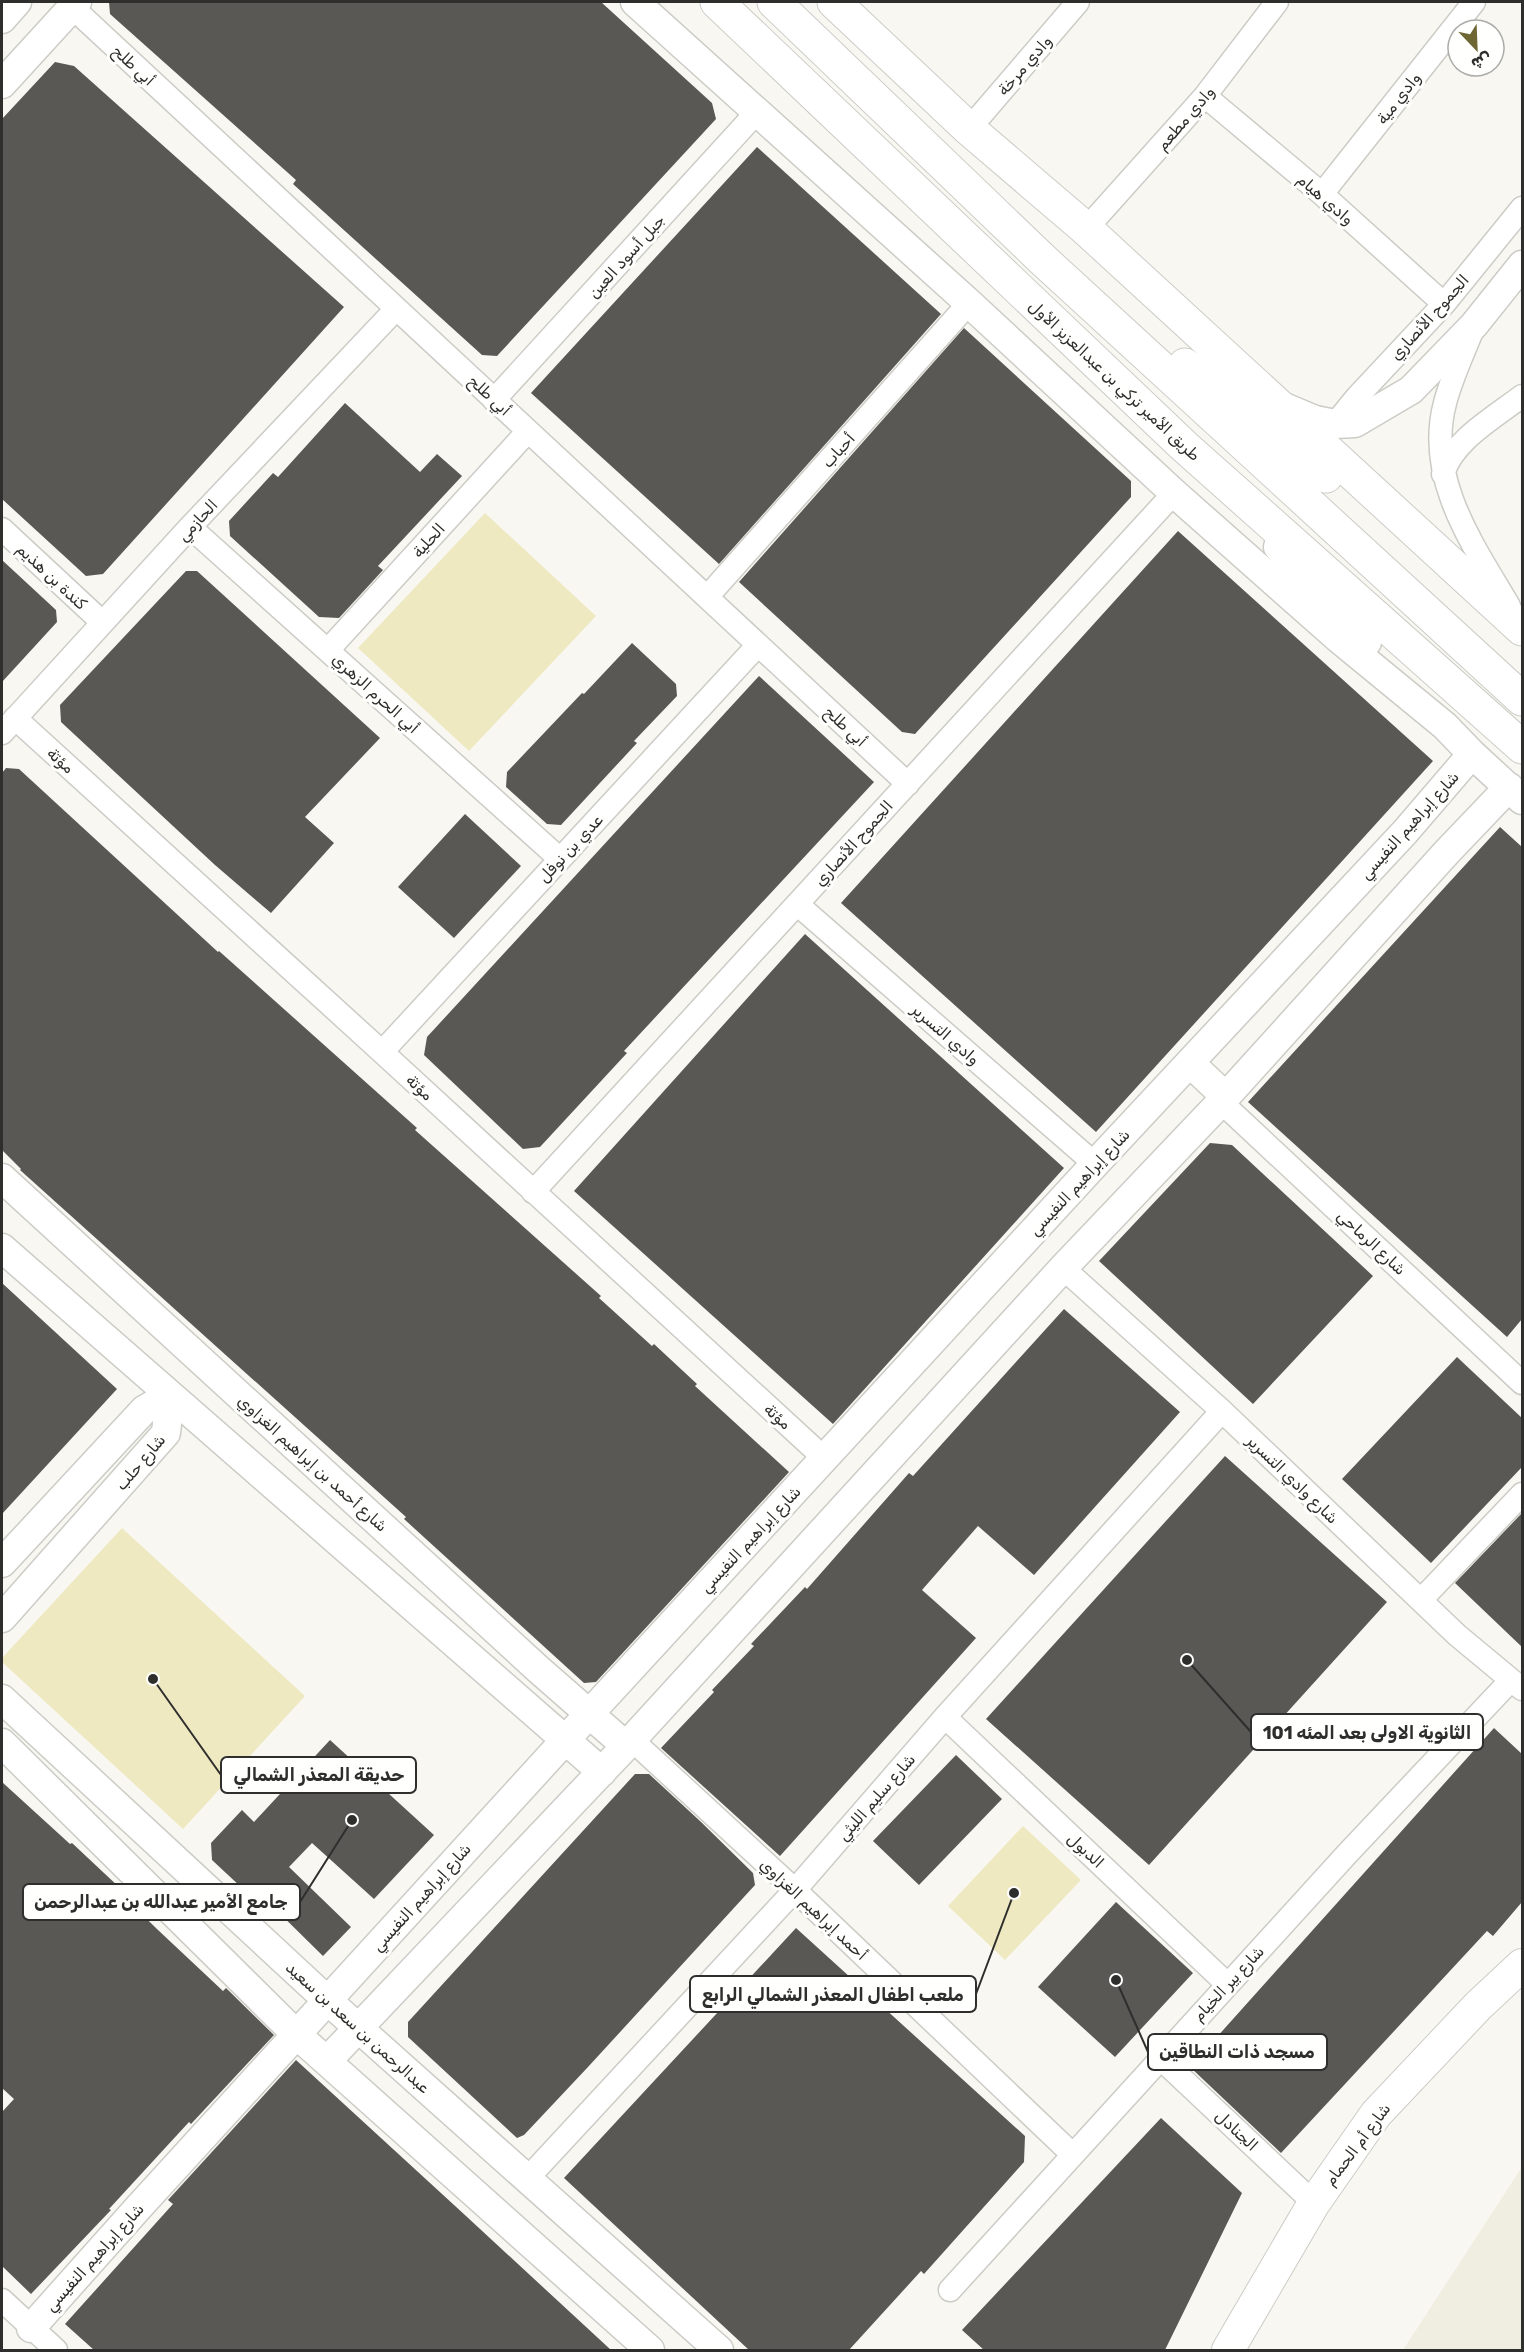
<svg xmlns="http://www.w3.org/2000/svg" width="1524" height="2352" font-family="Rubik,Vazirmatn,sans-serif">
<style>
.built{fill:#f0eee1}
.green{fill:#efe9c1}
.building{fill:#595854}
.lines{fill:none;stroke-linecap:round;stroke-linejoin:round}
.minor-casing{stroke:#ccccc6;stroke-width:25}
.tertiary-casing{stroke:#ccccc6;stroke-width:31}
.secondary-casing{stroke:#ccccc6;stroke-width:34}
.primary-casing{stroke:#ccccc6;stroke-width:35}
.minor{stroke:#fff;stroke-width:22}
.tertiary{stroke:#fff;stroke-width:28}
.secondary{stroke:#fff;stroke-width:32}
.primary{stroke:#fff;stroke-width:33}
.labels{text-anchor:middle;stroke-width:6;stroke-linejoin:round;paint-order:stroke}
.street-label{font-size:16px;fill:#2e2e2c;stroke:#fffffe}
.leader{fill:none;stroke:#2e2e2c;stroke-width:2}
.callout-dot{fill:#2e2e2c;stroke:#fffffe;stroke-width:2}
.callout{fill:#fffffe;stroke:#2e2e2c;stroke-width:2}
.callout-label{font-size:18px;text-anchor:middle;font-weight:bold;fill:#2e2e2c}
</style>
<rect width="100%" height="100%" fill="#f8f7f2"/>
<path class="built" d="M1522 2167V2350H1403Z"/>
<path class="green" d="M485 513 596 616 469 751 358 648Z
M122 1528 305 1696 183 1829 2 1662V1658Z
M1023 1826 1081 1880 1005 1960 948 1906Z"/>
<path class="building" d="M109 2H601L712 103 716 119 497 356 482 355 293 184 296 180 110 14Z
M55 62 74 66 344 307 103 574 86 576 2 499V119Z
M757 147 941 314 719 564 531 393Z
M964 328 1131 481V497L915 734 902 732 739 582Z
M345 403 420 472 437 454 462 476 378 566 383 570 339 618 319 617 230 536 229 521 273 473 278 477Z
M1178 531 1433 761 1096 1132 841 903Z
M2 560 56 610 57 622 2 682Z
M186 571H197L380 738 305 817 334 843 271 913 215 865 61 722 60 705Z
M632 643 676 684 677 696 634 741 637 743 561 825 547 824 506 787 507 772 582 693 584 694Z
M759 676 874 782 624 1051 627 1053 540 1147 523 1149 424 1055 427 1037Z
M6 768 19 769 218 952 219 951 417 1128 415 1130 601 1296 599 1298 652 1346 654 1344 697 1384 695 1386 789 1472 596 1682 584 1683 404 1519 406 1517 20 1170 21 1169 2 1150V773Z
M465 814 521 866 454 938 398 887Z
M1500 827 1522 847V1319L1507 1337 1248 1102Z
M805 934 1064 1168 833 1424 574 1191Z
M1210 1143 1232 1145 1373 1276 1253 1404 1099 1261Z
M2 1283 117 1389 2 1514Z
M1064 1309 1180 1412 1034 1575 978 1526 922 1590 976 1638 780 1856 661 1748 714 1692 712 1690 754 1646 751 1644 805 1587 807 1589 909 1473 913 1476Z
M1457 1357 1522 1418V1467L1431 1563 1342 1479Z
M1225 1456 1387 1602 1149 1865 986 1719Z
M1522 1513V1647L1455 1583Z
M1494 1728 1522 1754V1902L1493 1936 1487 1931 1281 2153 1190 2067Z
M330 1740 434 1835 374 1899 312 1843 289 1867 351 1927 323 1956 262 1896 256 1901 212 1860 211 1843 242 1810 254 1822Z
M956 1755 1002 1799 919 1885 873 1841Z
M635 1774H649L700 1821 753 1873 755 1885 588 2067 524 2135 517 2138 408 2037V2022Z
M2 1782 70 1844 72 1843 120 1888 117 1890 158 1930 223 1991 226 1988 274 2035 191 2124 189 2122 109 2209 111 2210 31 2294 2 2266V2112L14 2099 2 2088Z
M1116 1902 1193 1973 1115 2057 1038 1987Z
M796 1928 1025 2136 1024 2162 924 2274 921 2271 849 2350H749L564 2178Z
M296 2060 466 2216 611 2350H94L65 2324 173 2204 168 2200Z
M1161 2118 1242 2193 1165 2350H984L962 2330Z"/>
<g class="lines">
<defs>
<path id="minor" d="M72 7 908 784
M1205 96 1322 194 1444 304
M969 129 1078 2
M1322 194 1474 2
M1086 229 1205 96 1277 2
M1472 331C1463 354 1451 379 1445 403 1425 478 1473 545 1509 606
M494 400 757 112
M1335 424 1357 397 1444 304 1522 208
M1443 474C1453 440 1495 417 1522 396
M190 527 560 859
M2 529 102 622
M707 597 969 303
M328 650 528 431
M15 718 382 1052 824 1458
M2 733 190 527 396 309
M797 904 1095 1164
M382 1052 758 645
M1221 1102 1522 1383
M533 1192 1174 493
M1063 1268 1222 1411 1457 1635 1522 1689
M1421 1600 1522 1494
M945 1717 1227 1984
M632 1740 795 1890 1072 2154
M1160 2058 1314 2203
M527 2179 795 1890 945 1717 1222 1411
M950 2290 1347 1854 1511 1680
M2 2300 56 2350"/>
<path id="tertiary" d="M635 2 969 303 1174 493 1339 639 1445 726 1472 754 1522 800
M2 19 17 2
M2 84 77 2
M1284 407 1315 420 1335 424 1355 423 1411 390 1474 325 1522 265
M1278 547 1367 642
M1190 1063 1226 1097
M2 1178 538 1669 626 1746
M2 1248 602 1772
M2 1563 144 1410 170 1395
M2 1618 166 1433 170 1395
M2 1699 327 2000 719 2350
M2 1743 296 2034 650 2350
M327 2061 626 1746 1063 1268 1221 1102 1446 853 1509 787
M31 2328 138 2208 589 1714 1095 1164 1405 832 1472 754"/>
<path id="secondary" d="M1228 2350 1314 2203 1376 2114 1478 2006 1522 1965"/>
<path id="primary" d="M717 2 1184 446 1522 747
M774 2 1042 259 1522 699
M834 2 969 129 1086 229 1522 629
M1185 365 1326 476"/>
</defs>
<use href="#minor" class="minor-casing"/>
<use href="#tertiary" class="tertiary-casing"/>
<use href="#secondary" class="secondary-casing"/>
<use href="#primary" class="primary-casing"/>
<use href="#minor" class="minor"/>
<use href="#tertiary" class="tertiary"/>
<use href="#secondary" class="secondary"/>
<use href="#primary" class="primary"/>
</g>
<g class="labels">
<g class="street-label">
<text transform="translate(134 65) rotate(43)" y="6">أبي طلح</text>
<text transform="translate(1024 65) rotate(-49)" y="6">وادي مرخة</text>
<text transform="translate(1398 98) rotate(-52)" y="6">وادي مية</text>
<text transform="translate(1185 118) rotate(-49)" y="6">وادي مطعم</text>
<text transform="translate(1326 199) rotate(41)" y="6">وادي هيام</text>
<text transform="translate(626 256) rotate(-48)" y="6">جبل أسود العين</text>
<text transform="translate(1429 317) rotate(-48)" y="6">الجموح الأنصاري</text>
<text transform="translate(1115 380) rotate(43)" y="6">طريق الأمير تركي بن عبدالعزيز الأول</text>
<text transform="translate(490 395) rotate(43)" y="6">أبي طلح</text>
<text transform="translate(838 450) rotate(-48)" y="6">أحباب</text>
<text transform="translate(197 520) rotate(-47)" y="6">الحازمي</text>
<text transform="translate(428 540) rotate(-48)" y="6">الحلية</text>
<text transform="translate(52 576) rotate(43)" y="6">كندة بن هذيم</text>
<text transform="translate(376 693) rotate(42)" y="6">أبي الحرم الزهري</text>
<text transform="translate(846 726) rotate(43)" y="6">أبي طلح</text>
<text transform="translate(61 760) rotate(42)" y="6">مؤتة</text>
<text transform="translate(1409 825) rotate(-48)" y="6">شارع إبراهيم النفيسي</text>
<text transform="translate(853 843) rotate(-48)" y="6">الجموح الأنصاري</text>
<text transform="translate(570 848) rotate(-47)" y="6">عدي بن نوفل</text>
<text transform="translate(946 1034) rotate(41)" y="6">وادي التسرير</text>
<text transform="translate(420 1087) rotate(43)" y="6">مؤتة</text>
<text transform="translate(1079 1182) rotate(-47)" y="6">شارع إبراهيم النفيسي</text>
<text transform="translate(1372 1242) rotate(43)" y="6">شارع الرماحي</text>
<text transform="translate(778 1416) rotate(42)" y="6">مؤتة</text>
<text transform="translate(140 1462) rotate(-50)" y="6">شارع حلب</text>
<text transform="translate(313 1463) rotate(42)" y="6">شارع أحمد بن إبراهيم الغزاوي</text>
<text transform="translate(1293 1479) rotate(44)" y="6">شارع وادي التسرير</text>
<text transform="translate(750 1539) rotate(-47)" y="6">شارع إبراهيم النفيسي</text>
<text transform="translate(876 1797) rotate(-49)" y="6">شارع سليم الليثي</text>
<text transform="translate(1086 1850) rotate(43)" y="6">الدبول</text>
<text transform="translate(421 1897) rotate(-48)" y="6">شارع إبراهيم النفيسي</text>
<text transform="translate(814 1909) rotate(43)" y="6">أحمد إبراهيم الغزاوي</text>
<text transform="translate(1228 1983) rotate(-47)" y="6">شارع بير الخيام</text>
<text transform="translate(358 2027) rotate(42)" y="6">عبدالرحمن بن سعد بن سعيد</text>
<text transform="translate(1237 2130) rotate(43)" y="6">الجنادل</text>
<text transform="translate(1357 2144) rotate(-53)" y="6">شارع أم الحمام</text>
<text transform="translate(94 2257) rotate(-48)" y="6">شارع إبراهيم النفيسي</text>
</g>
</g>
<path class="leader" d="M1187 1660L1251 1732M153 1679L221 1775M352 1820L300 1902M1014 1893L976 1994M1116 1980L1148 2052"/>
<g class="callout-dot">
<circle cx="1187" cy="1660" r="6"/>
<circle cx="153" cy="1679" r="6"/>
<circle cx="352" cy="1820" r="6"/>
<circle cx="1014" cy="1893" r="6"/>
<circle cx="1116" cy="1980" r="6"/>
</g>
<g class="callout">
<rect x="1251" y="1714" width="232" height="36" rx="6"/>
<rect x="221" y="1757" width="195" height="36" rx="6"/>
<rect x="23" y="1884" width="277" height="36" rx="6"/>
<rect x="690" y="1976" width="286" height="36" rx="6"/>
<rect x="1148" y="2034" width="179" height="36" rx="6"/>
</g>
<g class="callout-label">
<text x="1367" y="1739">الثانوية الاولى بعد المئه 101</text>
<text x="319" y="1781">حديقة المعذر الشمالي</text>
<text x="161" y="1908">جامع الأمير عبدالله بن عبدالرحمن</text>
<text x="833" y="2001">ملعب اطفال المعذر الشمالي الرابع</text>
<text x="1237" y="2058">مسجد ذات النطاقين</text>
</g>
<rect width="1524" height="2352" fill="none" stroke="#2e2e2c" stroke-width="6"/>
<g transform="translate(1476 48) rotate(157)"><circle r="28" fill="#fffffe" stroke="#ababaa" stroke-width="1.5"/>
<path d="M0-4.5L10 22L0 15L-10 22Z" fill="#6e6633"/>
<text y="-9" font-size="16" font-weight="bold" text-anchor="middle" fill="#2e2e2c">ش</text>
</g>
</svg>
